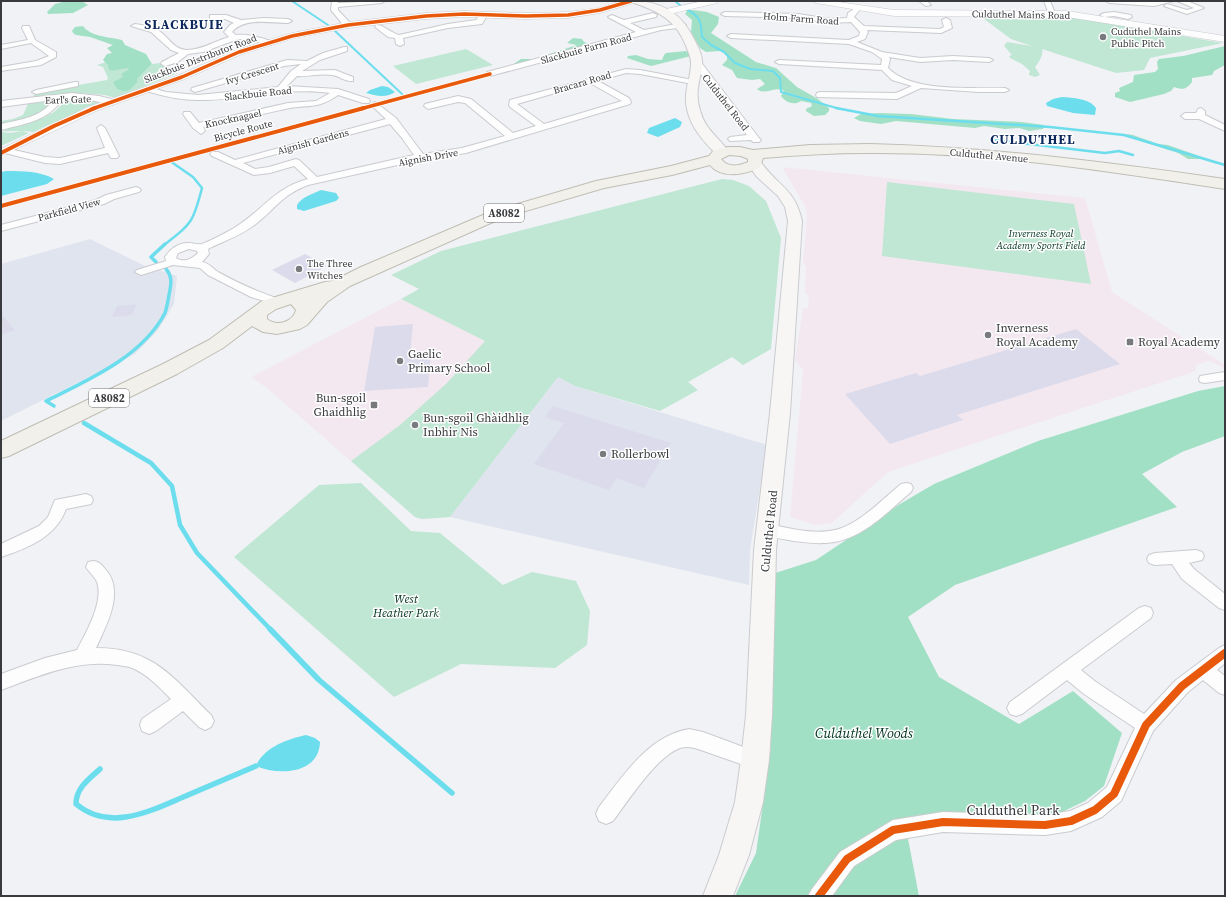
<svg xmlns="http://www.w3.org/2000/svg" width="1226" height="897" font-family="'Source Serif 4',serif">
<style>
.built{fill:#dfe4ee}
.education{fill:#f4e8f0}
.green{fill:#c0e6d4}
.forest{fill:#a2e0c5}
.water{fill:#6cdded}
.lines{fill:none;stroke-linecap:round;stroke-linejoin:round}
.stream-far4{stroke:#6cdded;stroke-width:2}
.stream-far3{stroke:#6cdded;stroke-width:2.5}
.stream-far2{stroke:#6cdded;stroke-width:3.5}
.stream-far1{stroke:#6cdded;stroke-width:4.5}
.stream{stroke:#6cdded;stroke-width:5.5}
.building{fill:#dbdbec}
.minor-casing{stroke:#cacbce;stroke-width:2}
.tertiary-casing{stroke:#cacbce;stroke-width:1}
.secondary-casing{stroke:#cacbce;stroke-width:2}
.primary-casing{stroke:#bfbdb3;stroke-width:2}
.minor{fill:#fdfdfe;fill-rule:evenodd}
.tertiary{fill:#fdfdfe;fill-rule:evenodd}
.secondary{fill:#f7f6f4;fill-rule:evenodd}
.primary{fill:#f2f0ea;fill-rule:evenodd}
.cycleway-far2-casing{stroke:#fefefe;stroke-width:5}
.cycleway-far1-casing{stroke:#fefefe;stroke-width:5.5}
.cycleway-casing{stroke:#fefefe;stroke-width:10}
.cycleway-far2{stroke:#e8590c;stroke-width:3.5}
.cycleway-far1{stroke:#e8590c;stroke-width:4}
.cycleway{stroke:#e8590c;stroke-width:8}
.poi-dot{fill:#797a7e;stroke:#fefefe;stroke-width:1.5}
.labels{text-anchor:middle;stroke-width:3;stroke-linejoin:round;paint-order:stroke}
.far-street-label{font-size:10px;fill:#393a3d;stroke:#fefefe}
.far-poi-label{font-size:10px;fill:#393a3d;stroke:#fefefe;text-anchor:start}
.far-park-label{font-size:10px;font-style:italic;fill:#013420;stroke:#fefefe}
.shield{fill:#fefefe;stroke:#747577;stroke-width:1}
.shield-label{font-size:11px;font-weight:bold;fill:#393a3d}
.poi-label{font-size:12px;fill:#393a3d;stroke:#fefefe;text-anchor:start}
.street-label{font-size:12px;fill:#393a3d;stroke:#fefefe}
.park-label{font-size:12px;font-style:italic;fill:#013420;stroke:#fefefe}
.far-district-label{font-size:13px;font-weight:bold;letter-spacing:1px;fill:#0c275c;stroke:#fefefe}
.near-park-label{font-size:14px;font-style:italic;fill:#013420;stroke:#fefefe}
.near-street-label{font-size:14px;fill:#393a3d;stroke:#fefefe}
</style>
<rect width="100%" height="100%" fill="#f0f2f6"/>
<path class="built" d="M90 239 143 265 177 276 174 304 158 330 135 354 1 421V264Z
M558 377 575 386 767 445 750 550 749 585 450 517Z"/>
<path class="education" d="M782 167 1085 198 1112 292 1225 365V368L1209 361 1196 365V371L888 472 832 523 815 525 790 517 803 370 795 360 803 309 808 308 809 295 805 293 806 267 803 262 807 219 806 208Z
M401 299 485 340 461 502 450 517 422 519 415 517 267 388 251 377Z"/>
<path class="green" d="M980 16 1076 18 1223 43 1150 58 1144 70 1116 73 1042 49C1044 54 1039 62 1035 67L1040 75 1035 77 1029 75 1030 71 1022 64 1010 58 1009 56 1012 55 1004 46 1007 42 1032 46 1011 39Z
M466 49 493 65 416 84 393 66Z
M106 62 108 65 129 69 121 74 131 88 137 83V79L152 64 161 63 178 73 115 98 105 95 79 93 33 97 34 95 39 92 107 80 108 78 103 67 97 65Z
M67 100H90L100 102 33 132C22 130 12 132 1 131L44 117 54 112Z
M49 101 51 103C41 118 17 120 1 124V121L13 119 23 115 28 104Z
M22 131 29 133 1 146V132L10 133Z
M722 179 733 180 749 186 766 201 781 238 771 349 743 365 732 357 688 382 698 390 660 411 575 386 558 377 450 517 422 519 415 517 351 461 400 425 447 383 485 341 401 299 419 289 391 275 441 251Z
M887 182 1074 204 1091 284 882 256Z
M361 483 411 531 440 533 503 585 532 572 576 581 590 611 587 645 555 668 461 664 394 697 234 557 319 485Z"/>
<path class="forest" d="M63 2H83L88 5 73 13 48 14 47 12 55 4Z
M693 10 707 12 719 17 718 24 711 33 756 62 776 68 797 87 818 99 829 108V111L825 115 814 116 806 111V109L812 106 811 103 801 101C794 106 785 102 781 96L784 91C776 85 765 96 757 89L765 84 760 79 752 80 737 78 732 70 722 65 727 60V56L721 51 706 52 700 48 691 32 692 20 685 14 687 11Z
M83 26C91 37 110 37 122 40L125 45 146 54 152 64 137 79V83C128 91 129 93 117 89L113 82 123 77 121 74 129 69C122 67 116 72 109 70L108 65 103 60 107 54 112 53 107 48 113 45C105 42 98 40 90 37 86 36 79 36 74 34L72 31 75 27Z
M573 38 582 39 584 42 593 45 512 65 521 59H534L577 45 567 43Z
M1225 46V65L1214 71 1212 75 1192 78V82C1186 90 1182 90 1174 87L1171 91 1164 94 1130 102 1115 97V93L1120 91 1119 88 1133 82 1134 75 1155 72 1158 69 1157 62 1159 59 1183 56Z
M686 51 691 53V56L651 66 627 58 628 56 636 55 648 59 662 60 664 55 666 53Z
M880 113 911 114 953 119 1022 122 1044 125 1043 129 1029 131 1019 128 1005 129 984 126 975 128 896 121 881 124 860 121 854 118 861 114Z
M1127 134 1133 135 1158 144 1168 145 1219 163 1217 164 1201 159H1188L1178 153 1128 137 1126 136Z
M1225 386V436L1182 452 1142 474 1177 507 955 585 908 617 939 677 1019 724 1073 691 1122 733 1104 786 1085 801 1058 814 904 818 919 896H735L756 853 771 747 772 574 816 560 900 504 934 484 1038 441 1198 391Z"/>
<path class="water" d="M382 86 388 87 395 92C387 98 376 96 366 93L370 90Z
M1062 97C1073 98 1089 98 1096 108L1095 115 1073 113 1047 106 1046 103 1053 99Z
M675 118 682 122 680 127 658 137 647 133 649 128Z
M7 171C23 171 40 171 54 179L47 184 1 196V172Z
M321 190 336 193 339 198 336 201 304 211 297 209V205C302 197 312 194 321 190Z
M306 735 315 738 320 742C319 774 279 776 256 766 264 747 288 739 306 735Z"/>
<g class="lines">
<path class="stream-far4" d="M292 1 328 25
M675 1 681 6
M686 9C701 17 701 21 702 37L711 45 724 52 735 63 750 69 773 71 780 78 781 92 840 109
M335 31 402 94"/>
<path class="stream-far3" d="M836 108 878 116 1050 127 1124 135 1225 165
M996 140 1105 153 1119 151 1133 155
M164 245C192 223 193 223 202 188L193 177 170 161"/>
<path class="stream-far2" d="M156 262 151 257 165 244
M54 406 46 401C88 380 142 357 165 313 167 307 168 301 169 295 171 285 173 277 166 269"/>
<path class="stream-far1" d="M84 423 151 463 172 486 180 525 197 553 271 630"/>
<path class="stream" d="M270 629 319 680 452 793
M100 769C89 779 76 788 76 804 111 833 152 810 188 795 211 785 233 776 256 766"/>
</g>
<path class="building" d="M305 254 327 266 295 283 272 270Z
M137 304 132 315 112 317 117 306Z
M1 314 15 330 1 335Z
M413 324 410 356 431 355 428 387 364 391 375 327Z
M1076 329 1120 364 957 415 963 420 890 444 845 394 916 373 920 376Z
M553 406 629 430 671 443 644 488 616 478 609 490 534 464 564 423 545 417Z"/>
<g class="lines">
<defs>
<path id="minor" d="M332 1H338V3L385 1 382 3 338 7V10L352 25 348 27H345L331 10Z
M919 1H927L931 5 926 6Z
M1044 1H1050L1055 13 1053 14H1049Z
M1106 1H1174L1154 6 1109 3Z
M1177 1H1187L1204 8 1187 14 1164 6 1167 4 1187 10 1194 8Z
M858 6 861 8 854 17 864 26 940 29 944 27 942 20 946 18 950 20 952 28 941 33 867 30 868 32 865 39 857 42 882 52 920 58 953 56 989 58 993 60 989 62 953 60 920 62 889 57 890 59 888 68C912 93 972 87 1005 88L1009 90 1005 92H979L921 88 897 99 817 97 816 95 817 93 820 92 896 93 912 86 892 80 882 70 779 64 775 62 779 60 881 65 882 59 872 52 849 44 731 38 727 36 731 34 849 40 859 36 860 32 851 22 831 23 798 18 725 16 721 14 725 12 798 14 831 19 847 18 848 13Z
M484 12 488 14 482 24 448 28 403 38 404 44 400 46 396 44 395 38 388 37 375 27 376 25C384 25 391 33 399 35L448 24 476 20 482 13Z
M1114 12 1131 15 1132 17 1128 19 1114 16 1104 17 1100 15 1104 13Z
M653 13 657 15 656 17 630 23 644 30 682 23 686 25 685 27 661 30 490 76 486 74 487 72 636 32 608 17 612 15 624 20Z
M210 15H226L241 20 264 18 288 19 292 21 288 23C271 23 244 17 232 32L236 35C249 34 259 37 271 41V45H265L254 40 238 39 203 52 188 54 178 62 165 66 161 64 162 62 179 53 171 50 151 32 131 26 135 24C142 25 150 26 156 29 168 35 173 50 187 50 202 50 215 41 229 37L224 32 230 25 234 23 225 19H210Z
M23 26H29L35 40 56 52V57L41 65 1 71V67L36 61 49 56 31 43 1 49V45L28 40 22 28Z
M344 47H347V51L320 60 302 71 335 70 353 77V81C346 82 339 76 332 75 320 73 308 77 297 76L287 86 338 89 369 99 370 101 369 103H363L338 95C317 110 308 104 285 109 258 115 230 121 203 127L205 131 201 134 193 128 183 114 184 112H190L199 123 288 103 316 101 330 93C285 86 242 101 197 100 180 100 163 96 146 91L145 89 149 87 166 92 198 95 278 87 291 71 301 64 284 66 195 92 191 90 192 88 287 60 307 61 323 53Z
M694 61H700L759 138 761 140 759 142H753L751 140 730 141 728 139 730 137 747 135 694 65Z
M626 69 640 70 693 80 697 82 693 84 640 74 626 73 598 81 629 98 631 102 630 104 466 153 420 160 308 185C282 195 277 207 257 223 243 235 224 241 208 249L209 254 202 262C209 263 212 268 218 272 238 283 260 293 282 300L284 302 282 304 278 305 251 297 208 275 200 268 173 265 141 275 135 272 137 270 166 261 165 257C170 249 179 242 190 243 194 243 198 245 202 244 210 241 219 236 227 232 259 216 272 188 308 179L294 166 270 173 254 175 212 156 210 154 212 152H218L235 160 386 119 371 105 375 102 396 118 423 154 462 148 505 136 465 103 458 102 428 109 424 106 425 104 458 96 471 99 513 133 536 126 510 107 509 105 510 100ZM590 83 622 101 544 124 517 104ZM390 124 402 138 414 155 317 177 299 160 296 159 269 167 255 169 243 163ZM189 249 197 251 198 253C192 259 184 263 176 258L178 253Z
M75 82H78V86L36 94 32 92 36 90Z
M72 93 99 96 115 100 116 102 112 105 86 99H62C49 121 24 124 1 130V124C19 120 43 117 53 100L1 107V101Z
M1201 108 1205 111V115L1225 125V131L1199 119H1185L1181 116 1185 113H1196L1198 109Z
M101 125 105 128 119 156 117 158H111L108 153 60 164 45 163 1 152 2 149 5 148 45 157 60 158 105 148 97 128Z
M136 187 139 188 141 190 139 192 114 199 104 204 1 231V225L96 200 106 195Z
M1225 372V380L1205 383 1200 382 1199 379 1200 376Z
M906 483 911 484 913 488 911 492C886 513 861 541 826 543 806 544 787 540 768 536L763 534 760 530 763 526 768 524C789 528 813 535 835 530 858 525 883 499 901 484Z
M86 494 91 496 93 500 91 504 66 509C56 537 28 548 1 557V544L39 526 48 517 55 500Z
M1196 550 1202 552 1204 556 1202 560 1189 563 1194 569 1225 594V610L1219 608 1182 579 1172 564 1155 565 1149 563 1147 559 1149 555 1155 553Z
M94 561C100 562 102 565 106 570 125 592 106 626 96 648 154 648 173 678 211 715L214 721 211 727 205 730 199 727 183 711 156 731 149 734 142 731 140 725 142 719 171 699C159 687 147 674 132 668 128 666 122 666 117 665 76 659 39 676 1 690V674L45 658 77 650C86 633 104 602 97 582 95 577 89 572 86 567L88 562Z
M1145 606 1151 608 1153 613 1151 618 1081 670 1096 682 1144 714 1176 680 1219 648 1225 645V663L1217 670 1225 676V695L1219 693 1203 680 1188 692 1153 731 1121 801 1102 817 1071 831 1045 835 943 832 896 840 854 866 832 896H808L812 889 840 852 893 820 943 812 1045 815 1070 811 1088 803 1107 787 1135 728 1084 694 1067 680 1022 714 1016 716 1010 714 1007 708 1010 702 1139 608Z
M689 729 703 732 762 754 764 760 762 766 755 769 698 749C692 747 686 746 680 748 656 757 628 801 613 821L606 824 599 821 596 814 599 807C623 776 648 736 689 729Z"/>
<path id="tertiary" d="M622 1H635L634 3 600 13 568 18 526 19 464 17 426 19 348 28 294 38 242 54 185 79 96 111 1 156V149L88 107 179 75 236 50 292 33 348 22 426 13 464 11 526 13 568 12 599 8Z
M703 1H718L717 3 665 15 661 12 662 10Z
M812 1H832L894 10 1067 11 1225 36V42L1067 17 894 16 816 3Z"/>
<path id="secondary" d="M632 1C662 1 682 13 695 41 698 47 702 54 702 61 703 68 700 75 699 82 697 91 697 101 700 110 705 130 718 136 729 152L727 155H717C704 142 691 128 687 109 683 91 691 80 691 63 691 57 688 51 686 46 676 20 658 11 634 3Z
M755 160 760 161C777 186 795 188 802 221L790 413 776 550 772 715 769 760 763 802 749 855 733 896H703L719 855 735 802 741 760 746 715 754 550 770 413 788 221 785 207 778 196 756 176 748 164 750 161Z"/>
<path id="primary" d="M870 144C990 147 1106 162 1225 179V189C1107 171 988 152 869 153 833 153 798 155 763 158L760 167C746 175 721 179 710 165L672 175 604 188 502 218 350 286 327 302 307 325 300 329 277 334 263 332 252 326 223 348 177 374 9 456 1 458V441L163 364 209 340 262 301 325 282 333 281 361 267 490 212 596 181 671 166 709 156 713 151 728 147H740L753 150 810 145ZM729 155 741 156 748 159V162C739 166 728 168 721 159ZM291 304 296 310C293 322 277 327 267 319V315L276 309Z"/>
</defs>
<use href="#minor" class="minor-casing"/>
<use href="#tertiary" class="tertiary-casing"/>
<use href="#secondary" class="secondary-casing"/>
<use href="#primary" class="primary-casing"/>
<use href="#minor" class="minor"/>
<use href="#tertiary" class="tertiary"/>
<use href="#secondary" class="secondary"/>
<use href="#primary" class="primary"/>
<defs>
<path id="cycleway-far2" d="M92 109 182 77 239 52 292 36 348 25 426 16 464 14 526 16 568 15 600 10 631 1
M360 109 490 74"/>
<path id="cycleway-far1" d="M1 153 54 126 95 108
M1 206 364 108"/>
<path id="cycleway" d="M819 896 847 859 893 830 943 822 1045 825 1071 821 1095 810 1114 794 1146 725 1182 686 1225 653"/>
</defs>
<use href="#cycleway-far2" class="cycleway-far2-casing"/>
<use href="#cycleway-far1" class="cycleway-far1-casing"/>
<use href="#cycleway" class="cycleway-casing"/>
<use href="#cycleway-far2" class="cycleway-far2"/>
<use href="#cycleway-far1" class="cycleway-far1"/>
<use href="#cycleway" class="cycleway"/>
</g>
<g class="poi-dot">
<circle cx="1103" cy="37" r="4"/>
<circle cx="299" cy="269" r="4"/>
<circle cx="988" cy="335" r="4"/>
<rect x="1126" y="338" width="8" height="8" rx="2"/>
<circle cx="400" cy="361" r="4"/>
<rect x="370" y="401" width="8" height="8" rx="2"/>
<circle cx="415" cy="425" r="4"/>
<circle cx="603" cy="454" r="4"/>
</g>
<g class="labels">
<g class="far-street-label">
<text transform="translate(1021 14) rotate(1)" y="4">Culduthel Mains Road</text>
<text transform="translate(801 18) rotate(4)" y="4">Holm Farm Road</text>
<text transform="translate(586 48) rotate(-15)" y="4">Slackbuie Farm Road</text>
<text transform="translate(200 58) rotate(-21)" y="4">Slackbuie Distributor Road</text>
<text transform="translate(252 73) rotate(-17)" y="4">Ivy Crescent</text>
<text transform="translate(582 82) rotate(-16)" y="4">Bracara Road</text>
<text transform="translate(258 93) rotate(-6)" y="4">Slackbuie Road</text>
<text transform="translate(68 99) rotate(-2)" y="4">Earl's Gate</text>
<text transform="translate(726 102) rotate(52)" y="4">Culduthel Road</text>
<text transform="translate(233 118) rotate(-12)" y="4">Knocknagael</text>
<text transform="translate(243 130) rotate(-15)" y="4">Bicycle Route</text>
<text transform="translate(313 141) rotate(-15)" y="4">Aignish Gardens</text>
<text transform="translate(989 155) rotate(5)" y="4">Culduthel Avenue</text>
<text transform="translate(428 157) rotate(-10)" y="4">Aignish Drive</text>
<text transform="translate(69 209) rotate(-15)" y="4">Parkfield View</text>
</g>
<g class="far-poi-label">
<text x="1111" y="35">Cuduthel Mains<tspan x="1111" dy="12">Public Pitch</tspan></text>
<text x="307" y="267">The Three<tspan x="307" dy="12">Witches</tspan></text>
</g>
<g class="far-park-label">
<text x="1041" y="237">Inverness Royal<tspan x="1041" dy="12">Academy Sports Field</tspan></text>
</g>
<g class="shield">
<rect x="484" y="204" width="40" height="18" rx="3"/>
<rect x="89" y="389" width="40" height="18" rx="3"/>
</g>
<g class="shield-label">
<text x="504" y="217">A8082</text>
<text x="109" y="402">A8082</text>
</g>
<g class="poi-label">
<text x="996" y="332">Inverness<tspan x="996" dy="14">Royal Academy</tspan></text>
<text x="1138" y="346">Royal Academy</text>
<text x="408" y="358">Gaelic<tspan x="408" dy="14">Primary School</tspan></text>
<text x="366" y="402" text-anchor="end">Bun-sgoil<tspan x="366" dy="14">Ghaidhlig</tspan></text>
<text x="423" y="422">Bun-sgoil Ghàidhlig<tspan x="423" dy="14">Inbhir Nis</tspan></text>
<text x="611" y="458">Rollerbowl</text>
</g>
<g class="street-label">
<text transform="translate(769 531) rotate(-84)" y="4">Culduthel Road</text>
</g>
<g class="park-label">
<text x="406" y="603">West<tspan x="406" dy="14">Heather Park</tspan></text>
</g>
<g class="far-district-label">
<text x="184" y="29">SLACKBUIE</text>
<text x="1033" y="144">CULDUTHEL</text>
</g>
<g class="near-park-label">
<text x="864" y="738">Culduthel Woods</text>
</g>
<g class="near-street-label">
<text x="1013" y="815">Culduthel Park</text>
</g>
</g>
<rect width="1226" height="897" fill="none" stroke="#393a3d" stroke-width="4"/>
</svg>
